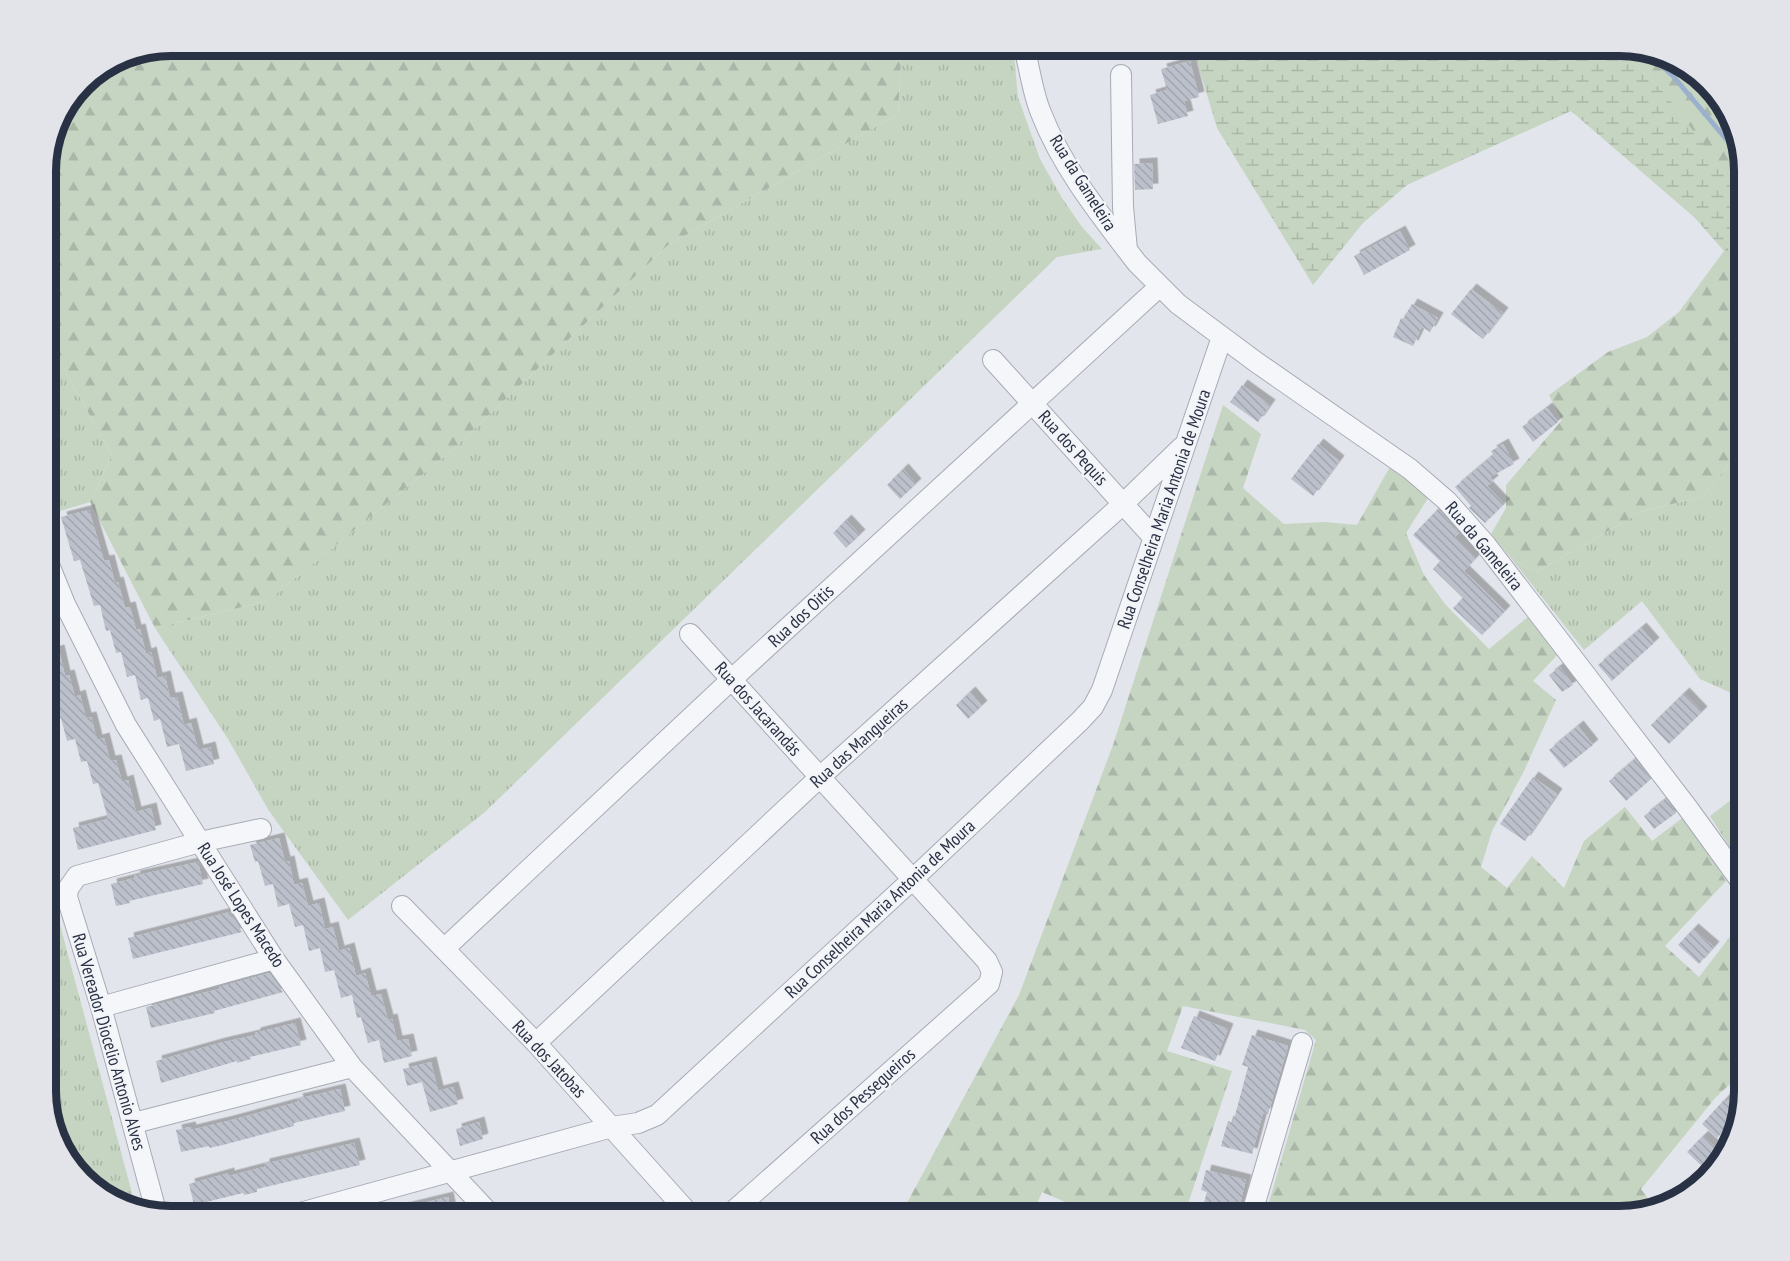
<svg xmlns="http://www.w3.org/2000/svg" width="1790" height="1261" font-family="'PT Sans Narrow',sans-serif">
<style>
.grass{fill:url(#grass-tufts)}
.forest{fill:url(#forest-firs)}
.wetland{fill:url(#wetland-marsh)}
.lines{fill:none;stroke-linecap:round;stroke-linejoin:round}
.stream{stroke:#9bb0cd;stroke-width:5}
.building{fill:url(#building-back-hatch);filter:url(#shadow)}
.minor-casing{stroke:#a7abb6;stroke-width:22}
.minor{stroke:#f5f6f9;stroke-width:20}
.labels{text-anchor:middle;stroke-width:4.5;stroke-linejoin:round;paint-order:stroke}
.street-label{font-size:18px;fill:#293144;stroke:#f2f4f8}
.rim{fill:none;stroke:#293144;stroke-width:8}
</style>
<defs>
<pattern id="grass-tufts" width="24" height="20" patternUnits="userSpaceOnUse" patternTransform="scale(1.5)"><rect width="24" height="20" fill="#c6d5c2"/><path d="M3 7l-1-3M5 7V3M7 7l1-3M15 17l-1-3M17 17v-4M19 17l1-3" fill="none" stroke="#aab7a8"/></pattern>
<pattern id="forest-firs" width="22" height="20" patternUnits="userSpaceOnUse" patternTransform="scale(1.5)"><rect width="22" height="20" fill="#c6d5c2"/><path d="M5 1l3.5 6h-7zM16 11l3.5 6h-7z" fill="#aab7a8"/></pattern>
<pattern id="wetland-marsh" width="20" height="14" patternUnits="userSpaceOnUse" patternTransform="scale(1.5)"><rect width="20" height="14" fill="#c6d5c2"/><path d="M1 5h8M5 5V1M11 12h8M15 12V8" fill="none" stroke="#aab7a8"/></pattern>
<pattern id="building-back-hatch" width="6" height="6" patternUnits="userSpaceOnUse" patternTransform="scale(1.5)"><rect width="6" height="6" fill="#bbc0cb"/><path d="M-1 5l2 2M0 0l6 6M5-1l2 2" fill="none" stroke="#a1a5b0"/></pattern>
<filter id="shadow"><feDropShadow dx="5.5" dy="-5.5" stdDeviation="0" flood-color="#0004"/></filter>
</defs>
<rect width="100%" height="100%" fill="#e2e5eb"/>
<path class="grass" d="M902 45H1013L1018 97 1040 159 1062 198 1082 227 1102 249 1057 257 485 812 348 920 269 811 228 739 155 628 267 601 449 453 667 246 898 114Z
M1683 66 1696 71 1732 115 1734 124Z
M45 335 112 455 90 502 50 514H45Z
M1745 445V714L1729 692 1700 679 1642 601 1584 650 1511 558 1537 572 1643 511 1702 497Z
M1745 789V872L1710 816Z
M45 869 135 1204 94 1190 62 1153 45 1098Z"/>
<path class="forest" d="M171 45H902L898 114 667 246 449 453 267 601 155 628 90 502 112 455 45 335V162L58 115 87 76 123 54Z
M1614 45H1620L1683 66 1734 124 1745 170V445L1702 497 1643 511 1537 572 1511 558 1491 534 1506 508V485L1562 420 1549 395 1608 352 1647 337 1679 312 1724 251 1742 229 1663 91Z
M1223 405 1261 434 1243 488 1284 524 1325 522 1357 525 1391 465 1428 498 1406 533 1424 575 1445 604 1489 649 1529 616 1559 653 1533 681 1556 700 1524 771 1492 831 1481 867 1507 888 1532 856 1564 888 1584 841 1625 807 1652 841 1685 816 1726 881 1665 946 1699 977 1745 917V1070L1716 1097 1641 1189 1654 1207 1653 1208 1619 1216H1265L1316 1040 1305 1030 1183 1006 1167 1051 1232 1071 1184 1216H1098L1042 1192 1032 1216H900L1019 995 1113 745Z"/>
<path class="wetland" d="M1192 45H1614L1663 91 1716 161 1740 199 1733 208 1742 229 1724 251 1694 217 1571 111 1407 185 1363 223 1313 285 1217 128Z"/>
<g class="lines">
<path class="stream" d="M1650 55 1673 76 1742 158"/>
</g>
<path class="building" d="M1190 61 1199 97 1184 101 1188 116 1158 124 1150 95 1167 90 1161 69Z
M1152 163 1153 189 1135 190 1134 164Z
M1400 231 1410 250 1364 275 1354 256Z
M1471 289 1503 313 1483 339 1451 314Z
M1412 304 1438 318 1430 332 1422 327 1413 346 1393 337 1401 318 1403 319Z
M1242 385 1270 405 1258 422 1230 402Z
M1547 408 1558 422 1533 442 1522 427Z
M1318 444 1339 461 1313 496 1291 479Z
M1503 444 1514 464 1490 477 1493 481 1487 486 1504 504 1485 523 1469 508 1471 506 1455 487 1493 455 1491 451Z
M903 469 916 484 900 499 887 485Z
M1438 509 1459 533 1455 537 1476 558 1464 571 1505 611 1482 635 1453 608 1463 598 1433 569 1440 561 1413 535Z
M89 510 104 561 109 560 115 583 118 582 125 608 130 607 136 630 140 629 146 654 151 652 157 678 165 676 170 698 177 697 184 725 191 723 198 750 210 747 214 764 186 771 179 744 167 747 160 719 154 721 148 698 141 700 135 675 127 677 121 652 116 653 110 630 106 631 100 605 94 606 80 560 74 561 61 517Z
M846 520 860 535 846 548 833 533Z
M1641 628 1654 643 1612 681 1598 665Z
M59 650 65 676 69 675 75 697 80 695 86 718 91 717 97 740 104 738 110 761 116 760 122 782 128 780 136 812 151 808 156 830 78 850 73 828 108 819 98 783 93 784 87 761 81 762 75 739 67 741 61 718 56 720 51 698 45 699V654Z
M1560 667 1573 685 1562 692 1549 675Z
M970 692 982 706 968 719 956 705Z
M1684 693 1702 712 1669 744 1651 725Z
M1578 726 1593 745 1564 768 1549 750Z
M1635 759 1651 779 1626 801 1609 781Z
M1533 777 1557 794 1525 841 1500 824Z
M1666 799 1676 813 1654 829 1644 816Z
M279 838 285 862 289 861 294 885 302 883 308 906 319 903 325 929 333 927 339 951 349 948 356 976 365 973 371 996 381 994 388 1020 392 1019 397 1041 408 1039 412 1056 384 1063 379 1040 368 1043 361 1017 357 1018 352 995 341 998 334 970 325 972 320 948 309 951 303 925 295 927 289 904 278 907 273 884 265 886 258 861 255 862 250 845Z
M198 862 203 884 129 901 130 903 116 906 111 884 135 878 134 876Z
M230 912 242 932 133 959 128 938Z
M1693 929 1714 947 1699 964 1678 945Z
M269 973 283 992 214 1011 215 1013 151 1028 146 1007 219 989V987Z
M1194 1016 1228 1029 1215 1061 1181 1048Z
M295 1023 301 1045 250 1057 251 1059 237 1063V1061L161 1083 156 1061 220 1043 255 1035V1033Z
M1252 1035 1288 1046 1268 1114 1263 1113 1252 1154 1221 1146 1228 1121 1233 1123 1248 1067 1242 1065Z
M431 1062 438 1091 453 1087 458 1104 430 1112 422 1082 407 1086 403 1069Z
M1745 1082V1091L1736 1118 1717 1138 1702 1124 1724 1100 1726 1102Z
M340 1089 345 1111 294 1123V1126L223 1145 209 1148V1146L181 1152 176 1130 190 1127 191 1130 228 1121 298 1102 297 1099Z
M479 1122 483 1139 460 1146 456 1129Z
M1703 1136 1723 1155 1719 1167 1710 1174 1687 1152Z
M354 1143 360 1165 257 1189V1192L244 1195 243 1193 194 1205 189 1184 229 1173V1176L264 1167V1164Z
M1206 1170 1246 1180 1237 1216H1200L1207 1192 1201 1190Z
M448 1197 452 1216H391L390 1211Z"/>
<g class="lines">
<defs>
<path id="minor" d="M1026 45 1025 51C1030 71 1033 94 1041 113 1061 164 1094 207 1127 250
M1121 75 1123 207 1127 250 1137 263 1178 304 1256 362 1410 469 1447 501 1486 545 1687 807 1745 887
M993 360 1153 537
M45 555 65 604 126 725 274 959 352 1067 492 1216
M690 634 987 961 992 972 989 984 728 1216
M402 906 536 1043 691 1216
M445 948 731 680 1159 287
M101 1007 274 959
M536 1043 820 777 1123 504 1182 447
M134 1123 352 1067
M156 1211 101 1007 67 897 68 889 77 876 200 842 261 829
M289 1216 612 1127 638 1123 657 1115 913 879 1080 721 1093 707 1102 690 1222 337
M1048 1216V1215
M1251 1216 1302 1043"/>
</defs>
<use href="#minor" class="minor-casing"/>
<use href="#minor" class="minor"/>
</g>
<g class="labels">
<g class="street-label">
<text transform="translate(1083 183) rotate(58)" y="6">Rua da Gameleira</text>
<text transform="translate(1073 448) rotate(48)" y="6">Rua dos Pequis</text>
<text transform="translate(1164 509) rotate(-71)" y="6">Rua Conselheira Maria Antonia de Moura</text>
<text transform="translate(1484 546) rotate(50)" y="6">Rua da Gameleira</text>
<text transform="translate(801 616) rotate(-43)" y="6">Rua dos Oitis</text>
<text transform="translate(758 709) rotate(48)" y="6">Rua dos Jacarandás</text>
<text transform="translate(859 743) rotate(-42)" y="6">Rua das Mangueiras</text>
<text transform="translate(241 905) rotate(57)" y="6">Rua José Lopes Macedo</text>
<text transform="translate(880 909) rotate(-43)" y="6">Rua Conselheira Maria Antonia de Moura</text>
<text transform="translate(109 1042) rotate(74)" y="6">Rua Vereador Diocelio Antonio Alves</text>
<text transform="translate(549 1059) rotate(47)" y="6">Rua dos Jatobas</text>
<text transform="translate(863 1096) rotate(-42)" y="6">Rua dos Pessegueiros</text>
</g>
</g>
<path d="M0 0H1790V1261H0ZM171 56H1619A115 115 0 0 1 1734 171V1091A115 115 0 0 1 1619 1206H171A115 115 0 0 1 56 1091V171A115 115 0 0 1 171 56Z" fill="#e2e4ea" fill-rule="evenodd"/>
<path class="rim" d="M171 56H1619A115 115 0 0 1 1734 171V1091A115 115 0 0 1 1619 1206H171A115 115 0 0 1 56 1091V171A115 115 0 0 1 171 56Z"/>
</svg>
